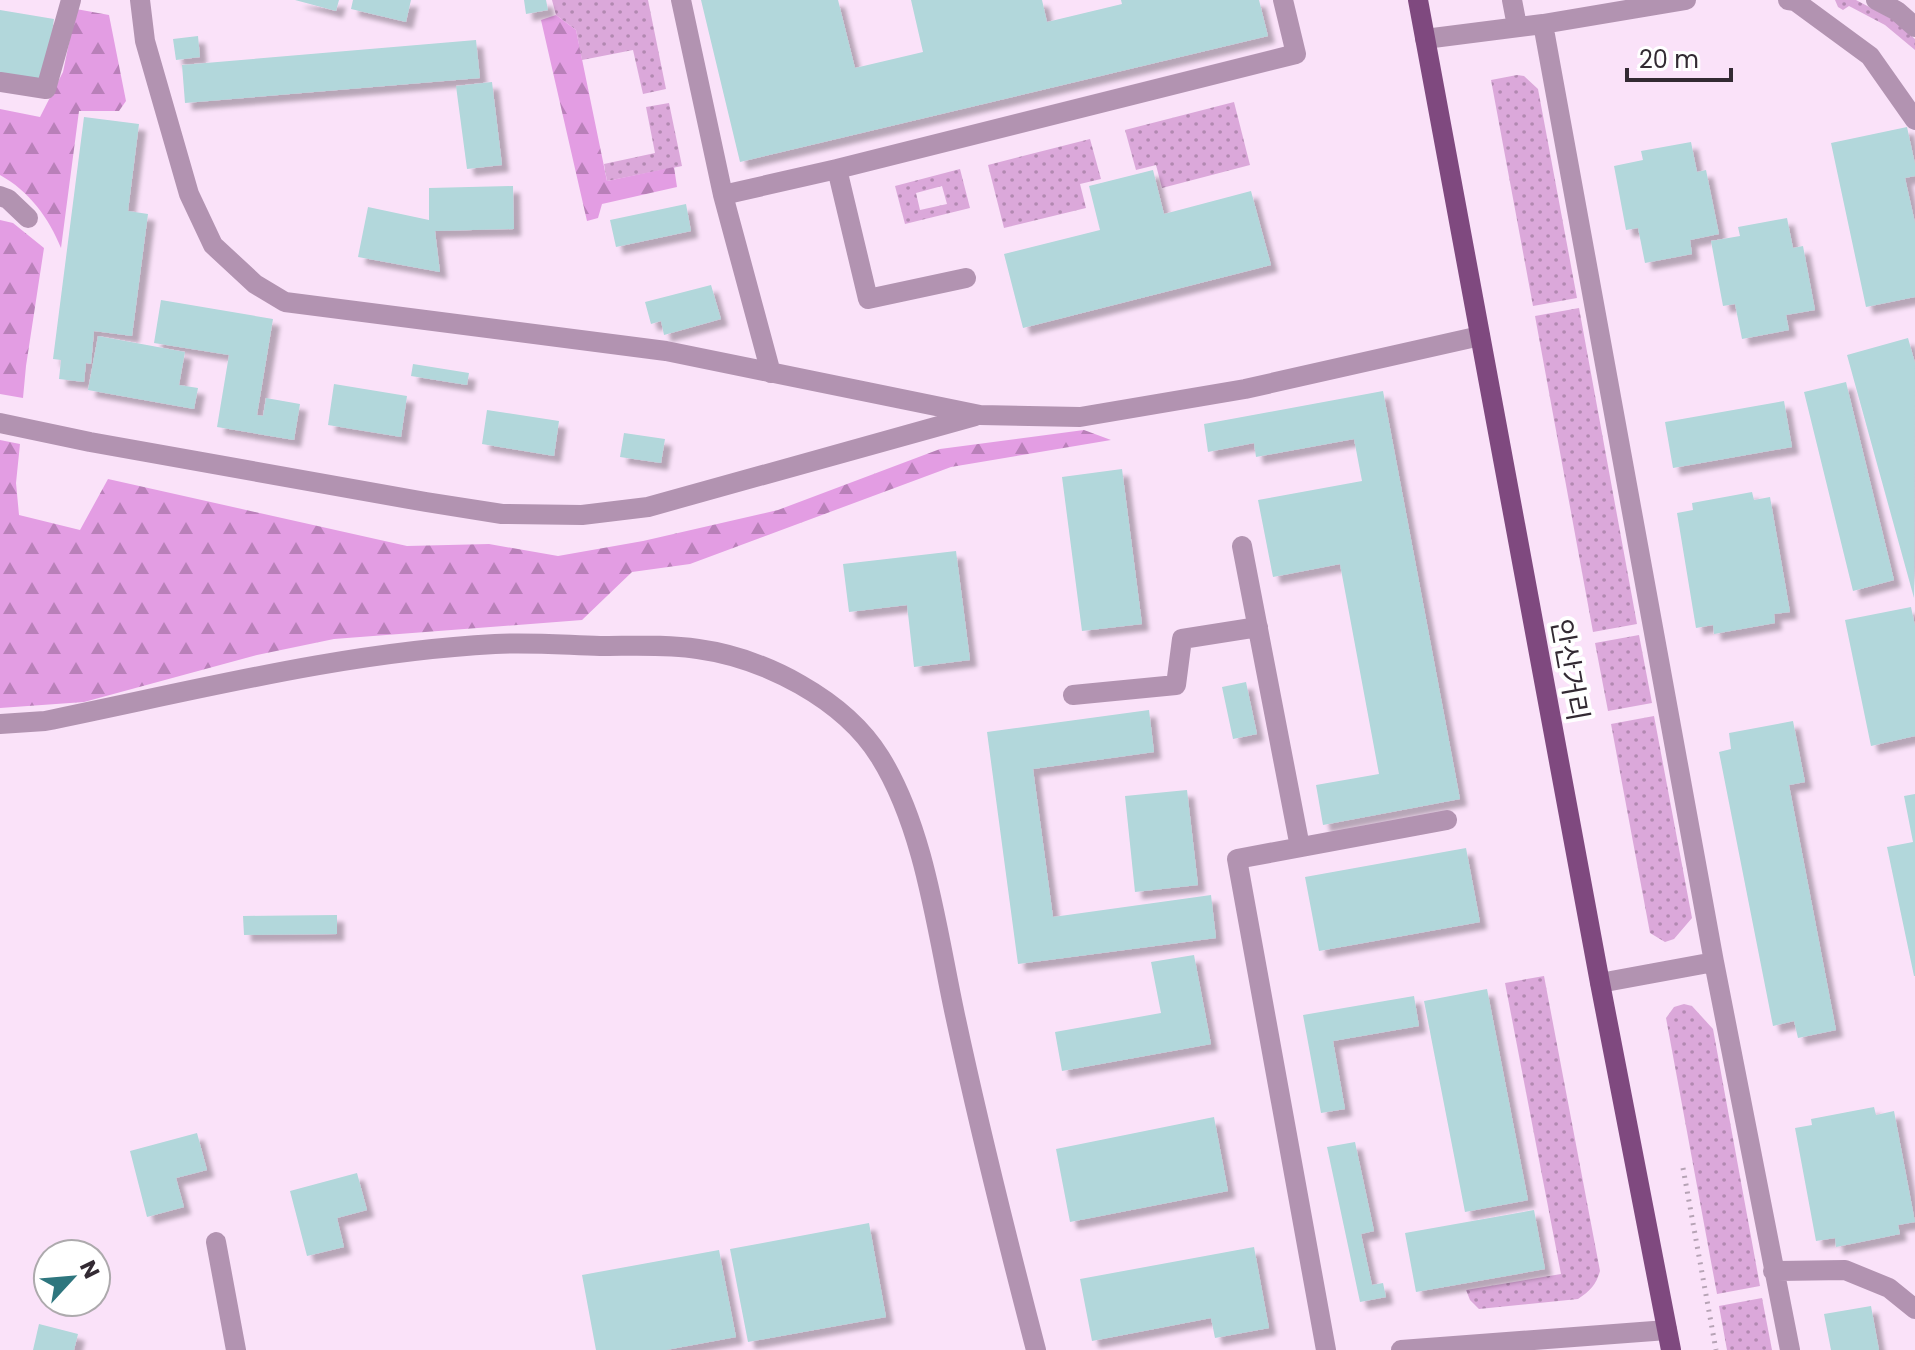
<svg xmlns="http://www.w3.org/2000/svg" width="1915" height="1350" font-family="Poppins,'Noto Sans KR',sans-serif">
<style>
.grass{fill:url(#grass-dots);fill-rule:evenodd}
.forest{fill:url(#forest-firs)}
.building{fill:#b2d7db;filter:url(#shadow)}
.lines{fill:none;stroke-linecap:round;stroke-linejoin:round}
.path{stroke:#b6a3b5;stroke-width:5;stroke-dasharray:2 6;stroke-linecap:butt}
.minor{stroke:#b293b1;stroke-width:20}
.major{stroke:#7f497f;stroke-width:20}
.labels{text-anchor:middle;stroke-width:8;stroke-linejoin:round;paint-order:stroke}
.street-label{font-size:28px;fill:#332a33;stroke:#fff}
</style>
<defs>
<pattern id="grass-dots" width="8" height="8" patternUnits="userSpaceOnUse" patternTransform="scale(2)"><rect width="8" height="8" fill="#dba8da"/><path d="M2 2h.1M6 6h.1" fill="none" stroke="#b289b1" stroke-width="1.8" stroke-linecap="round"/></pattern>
<pattern id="forest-firs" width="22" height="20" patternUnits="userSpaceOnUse" patternTransform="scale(2)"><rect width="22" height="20" fill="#e39de3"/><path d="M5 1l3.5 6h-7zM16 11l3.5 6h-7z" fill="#b980b9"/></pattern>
<filter id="shadow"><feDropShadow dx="7" dy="7" stdDeviation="2" flood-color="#0004"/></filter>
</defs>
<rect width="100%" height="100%" fill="#fae2f9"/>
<path class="grass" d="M552 0H648L666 89 643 94 633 50 582 60 576 30 556 15Z
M1835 0H1856L1892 19 1915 39V50L1885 25 1849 6 1843 10 1838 7Z
M1517 75 1524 76 1538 89 1577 298 1533 306 1491 80Z
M1234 102 1250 165 1162 188 1156 165 1136 170 1125 130Z
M669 103 682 166 607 181 604 164 655 153 646 107Z
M1090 139 1101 179 1080 184 1086 208 1004 228 988 165Z
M960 169 970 208 905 224 895 186ZM942 186 947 204 920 210 916 193Z
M1579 308 1637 624 1593 632 1535 316Z
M1639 635 1652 703 1608 711 1595 643Z
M1654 716 1692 918 1674 939 1665 942 1650 933 1611 724Z
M1544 976 1600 1271C1596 1285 1590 1291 1578 1299L1479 1309 1470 1300 1466 1290 1561 1274 1505 983Z
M1684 1004 1692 1006 1713 1029 1760 1286 1717 1294 1666 1018 1674 1007Z
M1762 1298 1772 1350H1727L1719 1306Z"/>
<path class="forest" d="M76 9 109 15 126 101 119 111H79L61 248C49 218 29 191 0 175V109L40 117 63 72Z
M556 15 576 30 607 181 674 167 677 187 602 204 598 218 587 221 541 20Z
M0 220 13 223 44 248 26 366 23 398 0 394Z
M1084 430 1111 440 951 467 690 564 632 572 582 620 334 639 257 655 84 702 0 708V440L20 444 16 483 19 515 80 530 108 479 407 546 489 544 558 556 643 541 778 510 940 449Z"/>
<path class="building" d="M295 0H339L336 11Z
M353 0H411L406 22 351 9Z
M524 0H546L548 10 526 14Z
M701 0H838L855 68 923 52 911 0H1042L1047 22 1122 4 1121 0H1259L1268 36 740 162Z
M0 10 54 19 44 80 0 73Z
M198 36 200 57 176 60 173 39Z
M476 40 480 78 185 103 182 65Z
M492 82 502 165 467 169 456 86Z
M84 117 139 124 128 211 148 214 132 336 94 331 91 364 86 363 84 382 59 379 61 360 53 359Z
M1907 127 1915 164V176L1905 178 1915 223V297L1866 307 1831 143Z
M1691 142 1697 172 1706 170 1719 234 1690 240 1692 254 1645 263 1638 228 1626 230 1614 166 1643 160 1641 151Z
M1153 170 1164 214 1251 191 1271 265 1023 328 1004 254 1100 230 1089 186Z
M513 186 514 229 435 231 440 272 358 257 368 207 429 220V188Z
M686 204 691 231 616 247 610 220Z
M1787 218 1793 248 1803 246 1815 310 1786 315 1789 330 1742 339 1735 304 1723 306 1711 241 1740 236 1738 227Z
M711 285 721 319 664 335 661 321 651 324 645 302Z
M161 300 273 319 257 415 263 416 266 398 300 404 294 440 217 427 229 355 154 343Z
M98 336 185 352 179 385 198 388 194 409 88 390Z
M1908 338 1915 363 1914 598 1847 355Z
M413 364 469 373 467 385 411 376Z
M1846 382 1894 580 1853 591 1804 392Z
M334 384 407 396 401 437 328 425Z
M1383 391 1460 799 1323 825 1316 785 1379 774 1340 564 1273 577 1258 500 1362 481 1354 439 1256 457 1254 443 1208 452 1204 424Z
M1784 401 1792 447 1673 468 1665 422Z
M487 410 559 421 554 456 482 444Z
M624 433 665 439 661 463 620 457Z
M1122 469 1142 624 1082 631 1062 477Z
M1752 492 1754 500 1770 497 1790 612 1774 614 1775 623 1714 634 1713 625 1696 628 1677 513 1693 510 1692 503Z
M956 551 970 660 914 667 907 605 849 612 843 564Z
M1911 607 1915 626V736L1871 746 1845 620Z
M1246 682 1257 734 1233 739 1222 687Z
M1149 710 1154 752 1033 769 1053 917 1211 895 1216 938 1018 964 987 732Z
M1793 721 1805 782 1789 785 1836 1030 1798 1038 1794 1021 1773 1026 1719 752 1731 749 1729 733Z
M1187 790 1198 885 1135 892 1125 796Z
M1915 794V976H1914L1887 847 1913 842 1904 796Z
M1466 848 1480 922 1319 951 1305 877Z
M337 915V934L244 935 243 916Z
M1194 955 1211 1044 1062 1071 1055 1032 1161 1013 1151 962Z
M1487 989 1528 1200 1465 1212 1424 1001Z
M1414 996 1419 1026 1333 1041 1345 1109 1321 1113 1303 1015Z
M1874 1107 1876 1115 1894 1111 1915 1222 1898 1225 1900 1234 1836 1247 1835 1238 1816 1241 1795 1128 1812 1125 1811 1119Z
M1214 1117 1228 1191 1070 1222 1056 1149Z
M197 1133 207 1170 176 1178 184 1207 147 1217 130 1151Z
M1355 1142 1374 1231 1361 1234 1372 1285 1383 1283 1386 1297 1360 1302 1327 1147Z
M357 1173 367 1210 337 1218 344 1247 307 1256 290 1191Z
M1534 1210 1545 1269 1416 1292 1405 1233Z
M869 1223 886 1317 748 1342 730 1249Z
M1254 1247 1269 1328 1215 1338 1211 1318 1092 1341 1080 1279Z
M719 1250 736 1337 666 1350H596L582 1275Z
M1871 1306 1879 1350H1831L1824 1314Z
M39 1324 78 1334 74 1350H33Z"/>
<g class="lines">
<path class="path" d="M1683 1168 1716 1350"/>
<path class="minor" d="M140 0 145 41 189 194 213 245 255 284 285 302 666 351 980 415 1080 417 1245 389 1480 336
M681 0 723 195 771 373
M1512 0 1517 26
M1788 0 1795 1 1870 56 1915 120
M1876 0 1897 11 1915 27
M1543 24 1714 962
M1425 39 1543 24 1686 0
M0 82 46 89 71 0
M723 195 837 169
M0 196 8 199 28 218
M966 278 868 299 837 169 1296 54 1283 0
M0 423 90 442 426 502 502 514 582 515 648 507 975 416
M1242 546 1300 847
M1073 695 1176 685 1182 639 1258 627
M0 724 45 721C193 691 343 652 495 644 530 642 565 645 600 646 632 646 666 644 698 649 764 658 844 699 880 757 925 829 937 932 955 1015 979 1127 1007 1239 1036 1350
M1600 983 1714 962 1790 1350
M216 1242 236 1350
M1773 1271 1845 1270 1889 1288 1915 1309
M1326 1350 1237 859 1447 820
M1401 1350 1667 1330"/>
<path class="major" d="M1418 0 1600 983 1671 1350"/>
</g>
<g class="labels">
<g class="street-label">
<text transform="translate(1570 670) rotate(80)" y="10">안산거리</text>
</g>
</g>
<g transform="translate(72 1278) rotate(64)"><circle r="38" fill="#ffffff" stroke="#adaaad" stroke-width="2"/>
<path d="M0-6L14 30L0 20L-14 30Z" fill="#2e767e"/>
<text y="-12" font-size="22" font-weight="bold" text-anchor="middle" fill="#332a33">N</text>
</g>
<path d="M1627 68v12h104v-12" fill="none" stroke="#332a33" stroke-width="4"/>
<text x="1639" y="68" font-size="24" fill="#332a33" stroke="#ffffff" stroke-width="6" paint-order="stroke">20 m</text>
</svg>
